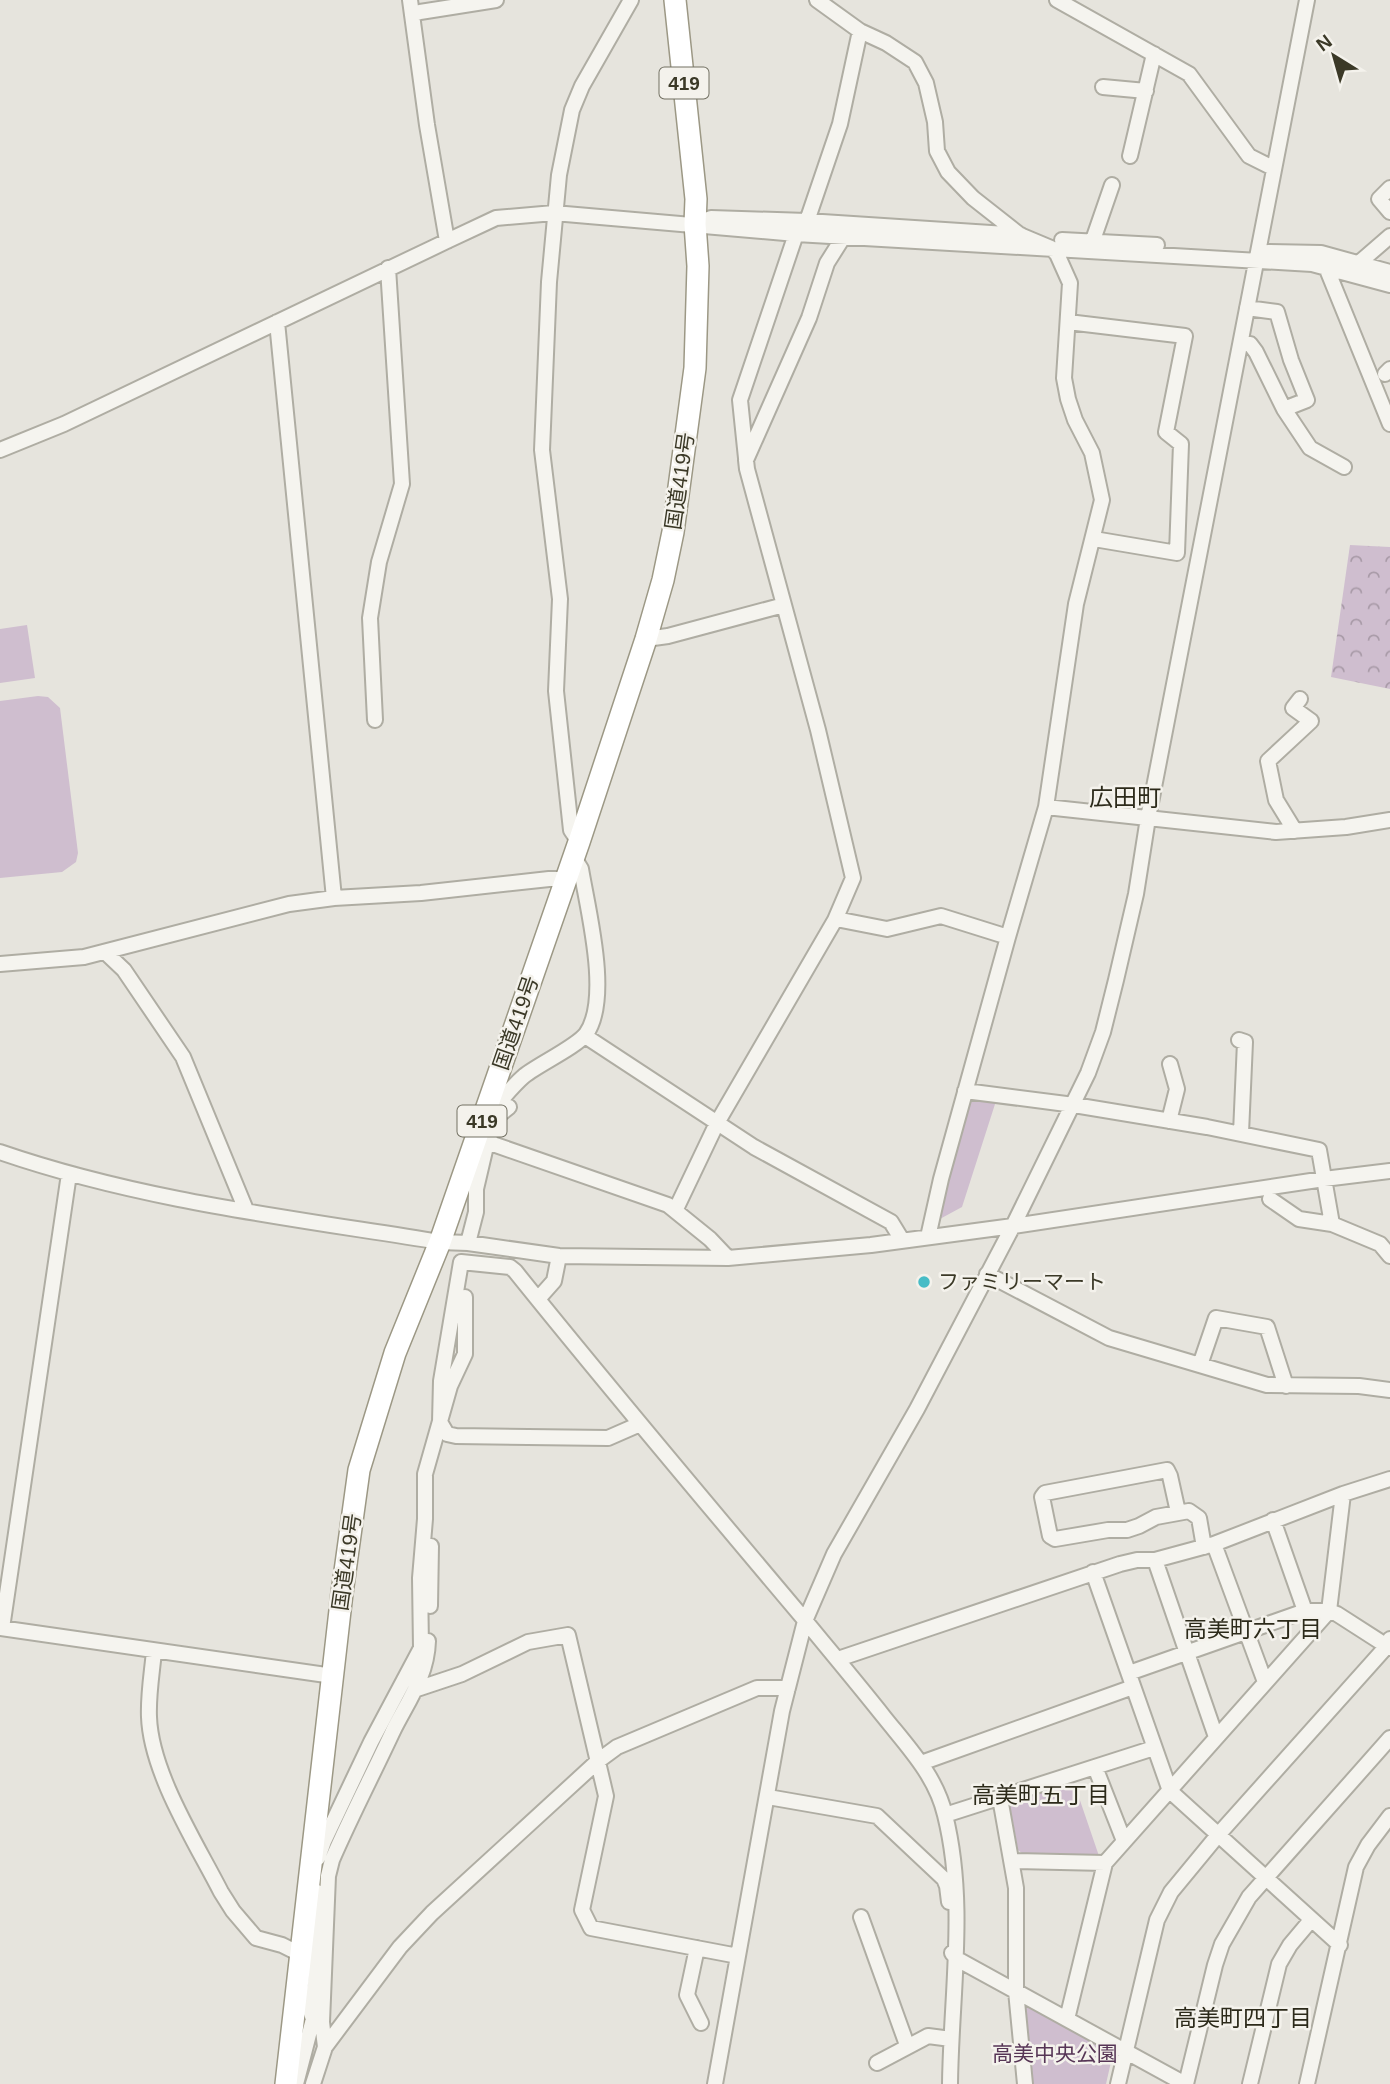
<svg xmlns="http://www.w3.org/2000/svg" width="1390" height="2084" font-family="Helvetica,'Noto Sans JP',sans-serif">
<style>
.forest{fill:url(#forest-crowns)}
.green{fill:#cfbecf}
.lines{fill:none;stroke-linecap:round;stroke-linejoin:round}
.minor-casing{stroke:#afada3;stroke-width:18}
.highway-casing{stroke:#9c9885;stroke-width:24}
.minor{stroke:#f5f4ef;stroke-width:14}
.highway{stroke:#fff;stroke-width:21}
.poi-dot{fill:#47bcc6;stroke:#f4f2ec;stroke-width:2.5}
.labels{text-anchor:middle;stroke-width:5;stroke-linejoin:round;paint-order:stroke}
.shield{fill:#f4f2ec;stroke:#727062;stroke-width:2}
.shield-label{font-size:19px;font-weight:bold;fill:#3b3927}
.street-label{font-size:21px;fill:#3b3927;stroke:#f4f2ec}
.poi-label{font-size:21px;fill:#3b3927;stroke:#f4f2ec;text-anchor:start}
.park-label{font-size:21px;fill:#563555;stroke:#f4f2ec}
.neighbourhood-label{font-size:23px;fill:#2c2a1a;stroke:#f4f2ec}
.quarter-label{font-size:24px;fill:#2c2a1a;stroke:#f4f2ec}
</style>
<defs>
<pattern id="forest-crowns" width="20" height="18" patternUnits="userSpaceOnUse" patternTransform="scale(1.75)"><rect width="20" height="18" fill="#cfbecf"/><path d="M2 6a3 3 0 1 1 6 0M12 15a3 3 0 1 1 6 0" fill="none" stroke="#a99ba8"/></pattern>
</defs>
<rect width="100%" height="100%" fill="#e6e4dd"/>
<path class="forest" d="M1350 545 1390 547V689L1331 677Z"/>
<path class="green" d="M27 625 35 678 0 683V629Z
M38 696 48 697 60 708 78 853 76 862 62 872 0 878V701Z
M969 1099 996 1101 962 1207 938 1220Z
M1072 1777 1099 1856 1023 1854 1018 1850 1009 1801Z
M1027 2005 1111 2048 1113 2053 1106 2084H1027L1019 2011Z"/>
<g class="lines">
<defs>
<path id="minor" d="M410 0 427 125 447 241
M817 0 860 31 886 43 915 62 926 83 935 122 937 151 948 172 973 198 1020 235 1051 248 1057 254 1070 283 1064 378 1068 399 1075 420 1092 453 1102 500 1076 604 1046 807 1008 937 941 1179 928 1237
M1057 0 1189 74 1249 156 1273 168
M412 15 420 12 496 0
M1103 87 1146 91
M1130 156 1154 54
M1390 188 1379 199 1390 212
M703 221 711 218 807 221 1021 235
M1062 240 1157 245
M1093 240 1112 185
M1268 252 1321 253 1390 272
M1360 262 1390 236
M1326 267 1390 424
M1247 308 1277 312 1291 360 1307 400 1284 409
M1068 322 1185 336 1166 432 1181 444 1177 553 1094 539
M1241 343 1250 344 1256 352 1284 409 1310 448 1344 467
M1385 374 1390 369
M0 450 64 424 447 241 496 218 554 213 796 234 1312 264 1390 285
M746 458 740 400 796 234 807 221 840 124 860 31
M646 639 668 636 784 605
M375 720 370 618 379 562 402 484 388 268
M1046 807 1276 832 1346 827 1390 820
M1295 831 1276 800 1268 761 1311 721 1293 708 1300 699
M579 842 571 830 556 691 560 599 542 450 549 282 559 175 572 110 582 86 631 0
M334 898 421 893 549 879H566
M836 919 887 929 941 916 1008 937
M105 952 124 970 183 1057 246 1210
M0 964 84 957 289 904 334 898 277 322
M585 1036 754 1147 891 1222 902 1240
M1239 1040 1245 1042 1241 1133
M965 1091 1074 1105 1207 1127 1319 1150 1332 1224 1380 1244 1390 1256
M487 1115C500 1103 510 1088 524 1076 539 1064 576 1047 586 1034 611 999 588 911 581 869L573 856
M1169 1121 1177 1089 1170 1064
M475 1140 487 1142 668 1205 710 1239 728 1258
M0 1152C142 1201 292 1218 440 1242L468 1243 559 1256 728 1258 871 1245 1013 1226 1324 1179 1390 1171
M1270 1199 1299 1219 1332 1224
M676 1209 717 1123 835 920 853 878 818 730 747 469 746 460 809 318 827 263 844 236
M468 1243 476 1212V1189L487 1142 499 1115 509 1107
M987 1274 1109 1338 1267 1385 1359 1386 1390 1390
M538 1299 554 1281 559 1256
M1200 1365 1216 1318 1267 1327 1286 1386
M640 1424 608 1438 456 1436 447 1434 440 1422 441 1381 461 1262 510 1267 515 1271C609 1388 706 1503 803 1618 830 1651 857 1683 884 1717 908 1747 936 1776 945 1815 967 1903 951 1994 950 2084
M1178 1512 1170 1476 1167 1470 1045 1493 1042 1497 1050 1536 1055 1539 1108 1530H1127L1139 1526 1156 1517 1189 1511 1199 1518 1204 1547
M1273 1520 1305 1611
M1214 1544 1265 1682
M1155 1560 1216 1737
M1093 1572 1170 1791 1340 1945
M430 1606 431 1546
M0 1628 333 1676
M2 1628 69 1174
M154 1651C152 1673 148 1695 149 1717 151 1773 196 1843 221 1892L233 1911 256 1938 282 1945 300 1954
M838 1659 1120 1564 1137 1560H1155L1214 1544 1343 1494 1390 1479
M1129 1673 1305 1611H1329L1337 1614 1390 1648
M417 1689 462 1674 528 1642 568 1635 606 1796 582 1910 591 1928 738 1956
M921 1763 1133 1687
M1095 1767 1124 1841
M768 1797 877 1816 944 1879 947 1886 949 1902
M1000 1798 1016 1888V1991L1025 2084
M945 1815 1154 1748
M318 1858 324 1841 371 1742 421 1648 420 1578 425 1519V1474L450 1386 465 1354V1297
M1012 1861 1105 1863
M861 1917 907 2045
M697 1948 687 1995 701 2023
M952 1953 957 1959 1185 2084
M1067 2019 1105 1863 1329 1611 1343 1494
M325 2047 322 2022 328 1876 332 1860C351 1816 373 1774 393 1731 408 1701 427 1676 428 1641
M877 2063 928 2036 951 2039
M296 2084 313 2019 310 2010 315 1982 317 1892
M313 2084 325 2047 400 1947 432 1913 598 1761 617 1747 757 1688H788
M715 2084 782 1711 805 1621 834 1554 917 1409 1013 1226 1088 1073 1103 1032 1116 980 1136 894 1148 818 1307 0
M1118 2084 1157 1920 1171 1892 1218 1835 1387 1646 1390 1639
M1186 2084 1215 1965 1222 1944 1249 1897 1390 1738
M1250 2084 1279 1964 1290 1945 1311 1920
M1307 2084 1356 1867 1368 1845 1390 1816"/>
<path id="highway" d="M286 2084 342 1593 359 1470 395 1353 440 1242 579 842 646 639 663 580 673 532 695 368 698 266 695 224 696 199 675 0"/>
</defs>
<use href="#minor" class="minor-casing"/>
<use href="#highway" class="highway-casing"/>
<use href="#minor" class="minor"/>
<use href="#highway" class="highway"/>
</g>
<circle class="poi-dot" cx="924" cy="1282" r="7"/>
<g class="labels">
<g class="shield">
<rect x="659.5" y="67.5" width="49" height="31" rx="5"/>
<rect x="457.5" y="1105.5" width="49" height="31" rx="5"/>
</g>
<g class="shield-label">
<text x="684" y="90">419</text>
<text x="482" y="1128">419</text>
</g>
<g class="street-label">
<text transform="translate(680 481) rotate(-82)" y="7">国道419号</text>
<text transform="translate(516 1023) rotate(-71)" y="7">国道419号</text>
<text transform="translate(347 1562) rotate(-82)" y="7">国道419号</text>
</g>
<g class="poi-label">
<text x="938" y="1289">ファミリーマート</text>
</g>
<g class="park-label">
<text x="1055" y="2061">高美中央公園</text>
</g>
<g class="neighbourhood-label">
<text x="1253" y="1637">高美町六丁目</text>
<text x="1041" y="1803">高美町五丁目</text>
<text x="1243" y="2026">高美町四丁目</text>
</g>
<g class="quarter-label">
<text x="1125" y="806">広田町</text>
</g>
</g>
<g transform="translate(1334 56) rotate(323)" stroke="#f4f2ec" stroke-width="5" paint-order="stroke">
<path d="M0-5L12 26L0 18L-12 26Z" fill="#3b3927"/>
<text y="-10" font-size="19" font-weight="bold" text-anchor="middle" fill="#3b3927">N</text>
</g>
</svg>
